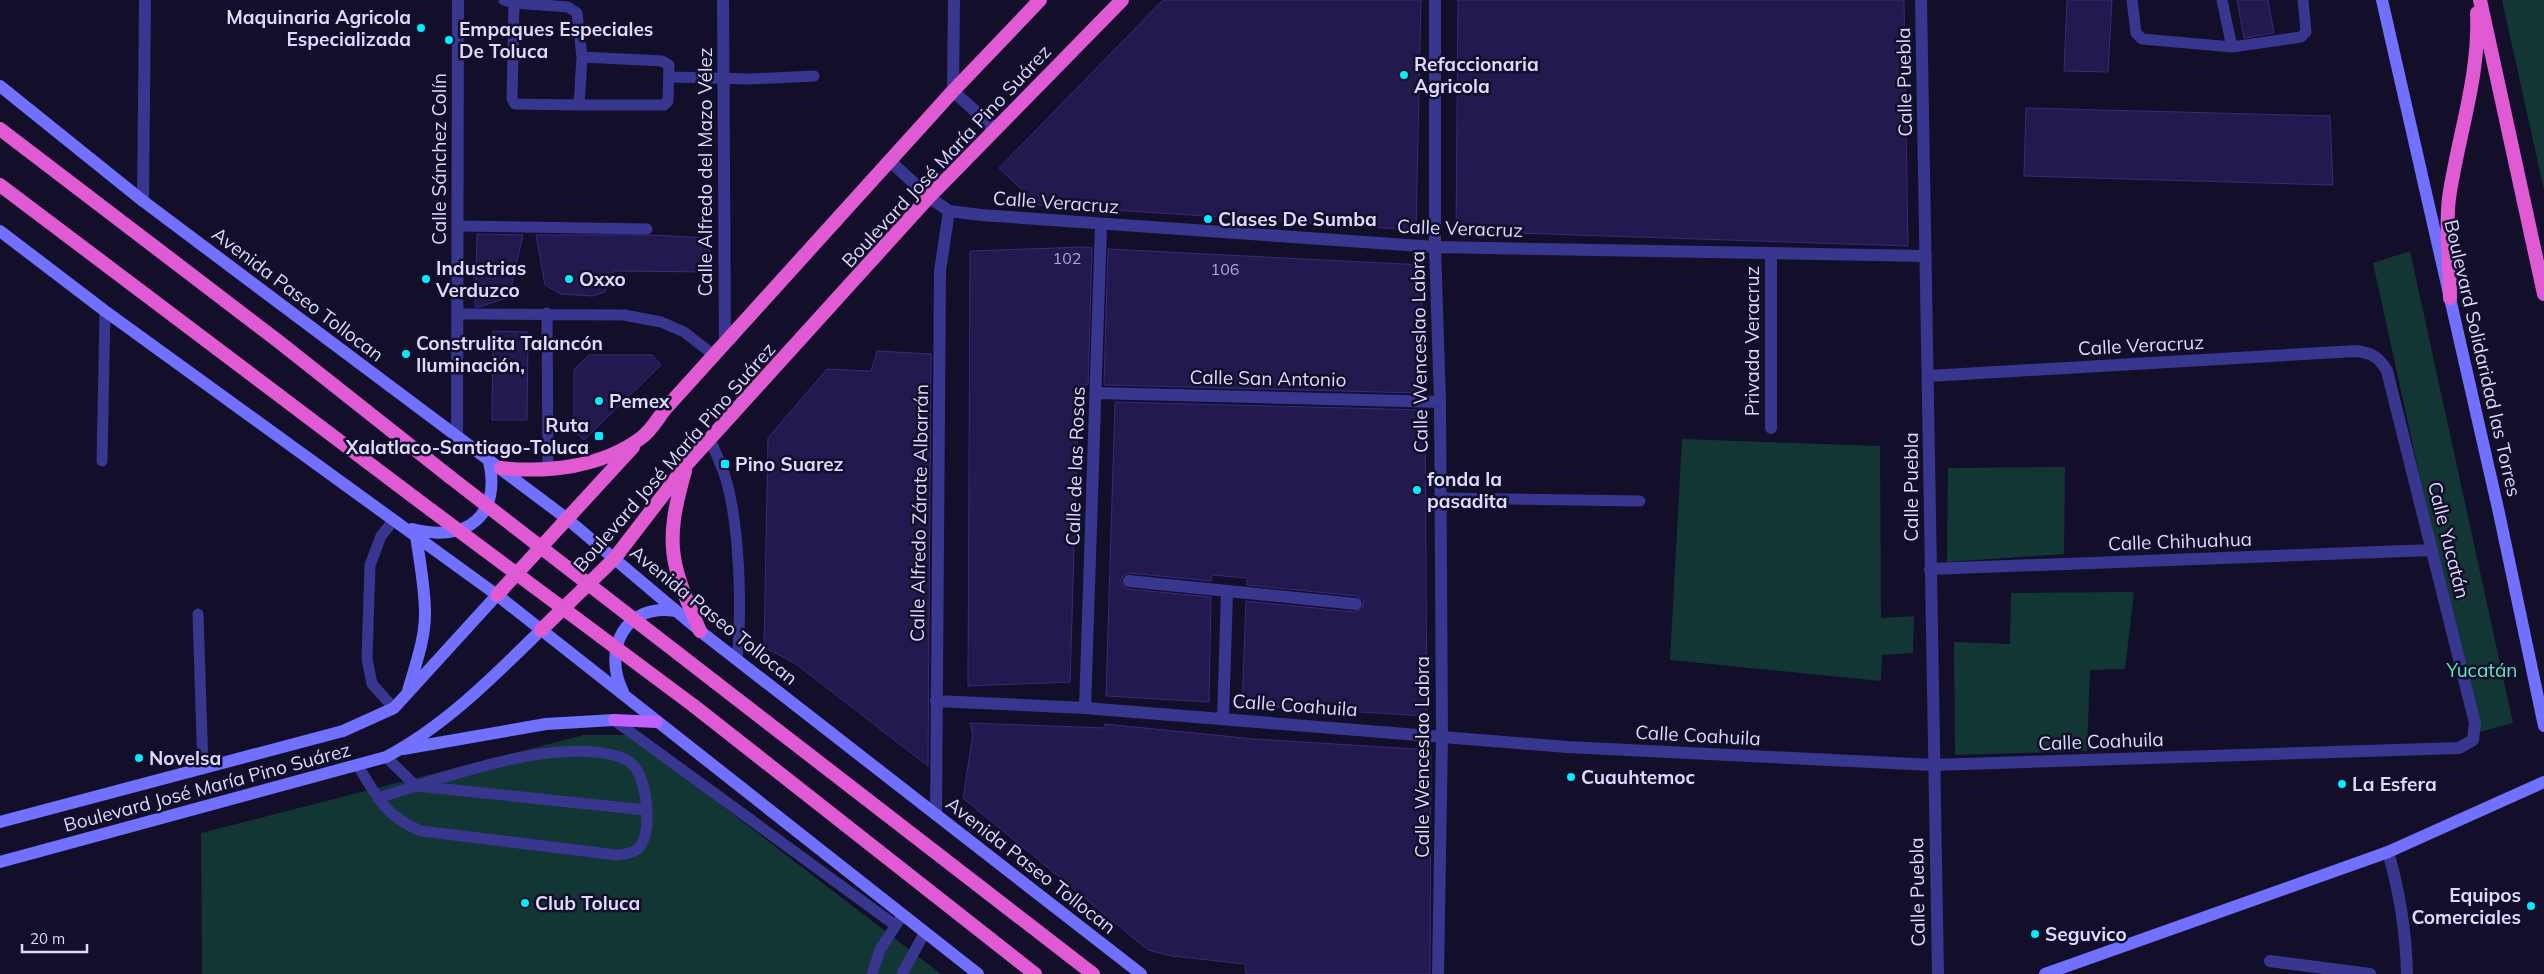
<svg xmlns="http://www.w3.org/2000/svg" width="2544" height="974" font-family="Mulish,sans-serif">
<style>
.green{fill:#113634}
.building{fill:#23194e;stroke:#382a7c}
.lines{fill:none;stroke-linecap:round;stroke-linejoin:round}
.service{stroke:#38368e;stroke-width:11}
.minor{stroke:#38368e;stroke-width:12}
.secondary{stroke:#7170ff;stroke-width:12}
.primary{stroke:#c060ff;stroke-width:12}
.trunk{stroke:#e05ad4;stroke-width:14}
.trunk-bridge{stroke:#e05ad4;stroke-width:14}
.poi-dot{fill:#05ebff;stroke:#130f2b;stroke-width:2}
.labels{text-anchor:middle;stroke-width:5;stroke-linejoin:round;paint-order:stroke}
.number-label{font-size:16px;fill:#aea9d3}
.poi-label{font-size:19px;font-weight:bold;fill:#ddd9ff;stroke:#130f2b;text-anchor:start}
.street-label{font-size:19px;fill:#ddd9ff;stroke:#130f2b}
.park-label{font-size:19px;fill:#5be9c3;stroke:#130f2b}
</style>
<rect width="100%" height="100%" fill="#130f2b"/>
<path class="green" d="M2502 0H2544V190Z
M2410 251 2513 723 2476 733 2373 263Z
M1682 439 1880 446 1881 618 1914 616 1913 653 1882 655 1881 681 1670 660Z
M2065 467 2064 554 1947 562 1948 468Z
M2134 592 2125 669 2090 670 2087 751 1955 755 1954 642 2010 644 2011 593Z
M584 735H630L941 974H202L201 833Z"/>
<path class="building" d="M1163 0H1421L1416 230 1038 205 999 168Z
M1458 0H1904L1908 246 1456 231Z
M2067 0H2112L2108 72 2064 71Z
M2237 0H2268L2274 33 2244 38Z
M2026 108 2330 116 2333 185 2024 176Z
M477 234 523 235 509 297 479 307H475Z
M536 235H651L709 238 710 272 614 271 605 292 593 296 561 294 545 285Z
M1083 247 1092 248 1088 385H1079L1070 682 968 686 970 251Z
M1108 249 1423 265 1419 393 1104 385Z
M493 331 528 332 527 420H492Z
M877 351 931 354 928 766 796 664 764 647 768 438 827 369 871 371Z
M589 355H652L661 365 584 440 574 431V370Z
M1115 402 1425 410 1427 716 1242 705 1246 601 1355 612 1362 609 1364 601 1357 596 1247 585V578L1212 575 1211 581 1129 573 1123 576 1121 581 1124 587 1128 589 1211 597 1209 702 1106 696Z
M970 723 1105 728V724L1254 739 1431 750 1430 974H1246L1245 964 1172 956 1148 950 963 798 973 734Z"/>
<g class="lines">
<path class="service" d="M504 0 514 3 512 99 515 104 579 105 582 57
M2132 0 2136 33 2142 39 2232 47
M2222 0 2232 47 2301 37 2306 32 2303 0
M514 3 568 7 577 13 582 57 662 61 669 65 668 101 664 105H579
M670 77 749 79 814 76
M458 226 647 229
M547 313 548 470
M458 314 624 315 661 322 684 332 715 356
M711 441C715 452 721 464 725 476 740 525 742 609 737 660
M102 461 105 311
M1440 498 1640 501
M393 521 381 536 370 565 367 659 372 684 394 708
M198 614 203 769
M614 720 895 925
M386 757 416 786 646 810
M358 766C377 797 386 817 421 831L617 855C625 854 636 853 641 845 652 828 647 779 633 765 628 759 620 757 613 755 546 739 443 778 378 798
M872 974 880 950 899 920
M902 974 925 932"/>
<path class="minor" d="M723 0 725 344
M954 0 953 91 995 129
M1435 0V247L1440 402 1442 736 1438 974
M1921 0 1938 974
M891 162 929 197 949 211 981 215 1435 247 1926 256
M143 201 145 0
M1771 254V428
M1096 393 1440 402
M457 437 458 0
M1930 569 2432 550
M1129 581 1356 604
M936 701 1085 708 1567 747 1933 765 2459 748 2473 740 2475 723 2387 371C2379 357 2372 353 2356 351L1929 376
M1085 708 1101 224
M1223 719 1227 592
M936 815 940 271 949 211
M2388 852C2400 893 2406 931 2407 974
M2270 961 2370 974"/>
<path class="secondary" d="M2382 0 2499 513 2544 726
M0 86 143 201 566 518 700 631 1141 974
M0 231 105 311 497 595 978 974
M412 529C467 543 503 516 488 457
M408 691C415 666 425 640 425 614 425 588 420 562 416 536
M623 692C602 650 625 602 676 611
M403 749 546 724 614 720
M0 822 343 731 394 708 497 595
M0 862 386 757C445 726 494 676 541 630
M2045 974 2388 852 2544 782"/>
<path class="primary" d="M614 720 657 722"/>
<path class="trunk" d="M2480 0 2544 294
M0 129 278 341 450 477
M0 185 431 510
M2450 298C2450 265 2445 230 2449 198 2458 136 2480 76 2477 13
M501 468C548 473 602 467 641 438 651 431 658 418 666 408L953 91 1040 0
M685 471C664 544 670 563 700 631
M497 595 633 447
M541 630 614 559 687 464 929 197 1122 0
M715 682 1093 974
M694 706 1035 974"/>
<path class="trunk-bridge" d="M450 477 715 682
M431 510 694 706"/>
</g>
<g class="poi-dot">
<circle cx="421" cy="28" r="5"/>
<circle cx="449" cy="40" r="5"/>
<circle cx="1404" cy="75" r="5"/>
<circle cx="1208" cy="219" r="5"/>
<circle cx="426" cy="279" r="5"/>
<circle cx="569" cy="279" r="5"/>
<circle cx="406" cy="354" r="5"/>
<circle cx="599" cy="401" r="5"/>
<rect x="594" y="431" width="10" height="10" rx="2.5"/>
<rect x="720" y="459" width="10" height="10" rx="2.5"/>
<circle cx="1417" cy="490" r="5"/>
<circle cx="139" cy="758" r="5"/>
<circle cx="1571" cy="777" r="5"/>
<circle cx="2342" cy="784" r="5"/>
<circle cx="525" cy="903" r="5"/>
<circle cx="2531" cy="906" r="5"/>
<circle cx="2035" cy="934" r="5"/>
</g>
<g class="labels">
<g class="number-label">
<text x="1067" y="264">102</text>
<text x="1225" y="275">106</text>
</g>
<g class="poi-label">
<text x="411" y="24" text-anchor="end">Maquinaria Agricola<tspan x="411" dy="22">Especializada</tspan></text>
<text x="459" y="36">Empaques Especiales<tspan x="459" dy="22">De Toluca</tspan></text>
<text x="1414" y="71">Refaccionaria<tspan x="1414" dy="22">Agricola</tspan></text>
<text x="1218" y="226">Clases De Sumba</text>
<text x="436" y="275">Industrias<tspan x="436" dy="22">Verduzco</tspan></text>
<text x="579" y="286">Oxxo</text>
<text x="416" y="350">Construlita Talancón<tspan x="416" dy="22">Iluminación,</tspan></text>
<text x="609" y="408">Pemex</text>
<text x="589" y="432" text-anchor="end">Ruta<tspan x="589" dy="22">Xalatlaco-Santiago-Toluca</tspan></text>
<text x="735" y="471">Pino Suarez</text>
<text x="1427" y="486">fonda la<tspan x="1427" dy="22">pasadita</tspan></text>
<text x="149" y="765">Novelsa</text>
<text x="1581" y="784">Cuauhtemoc</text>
<text x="2352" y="791">La Esfera</text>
<text x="2521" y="902" text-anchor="end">Equipos<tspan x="2521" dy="22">Comerciales</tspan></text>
<text x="535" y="910">Club Toluca</text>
<text x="2045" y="941">Seguvico</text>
</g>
<g class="street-label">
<text transform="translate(1904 82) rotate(-91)" y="7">Calle Puebla</text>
<text transform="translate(946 156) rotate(-47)" y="7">Boulevard José María Pino Suárez</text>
<text transform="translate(439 159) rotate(-90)" y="7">Calle Sánchez Colín</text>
<text transform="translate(705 172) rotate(-90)" y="7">Calle Alfredo del Mazo Vélez</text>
<text transform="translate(1056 202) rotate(4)" y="7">Calle Veracruz</text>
<text transform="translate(1460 228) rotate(2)" y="7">Calle Veracruz</text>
<text transform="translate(298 294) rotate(37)" y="7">Avenida Paseo Tollocan</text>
<text transform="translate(1752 341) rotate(-90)" y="7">Privada Veracruz</text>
<text transform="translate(2141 345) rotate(-3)" y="7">Calle Veracruz</text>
<text transform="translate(1419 352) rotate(-91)" y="7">Calle Wenceslao Labra</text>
<text transform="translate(2483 358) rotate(77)" y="7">Boulevard Solidaridad las Torres</text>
<text transform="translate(1268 378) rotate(1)" y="7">Calle San Antonio</text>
<text transform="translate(674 457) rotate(-49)" y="7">Boulevard José María Pino Suárez</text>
<text transform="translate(1075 466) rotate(-88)" y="7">Calle de las Rosas</text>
<text transform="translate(1911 487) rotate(-90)" y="7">Calle Puebla</text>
<text transform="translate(919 513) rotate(-89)" y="7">Calle Alfredo Zárate Albarrán</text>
<text transform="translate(2449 540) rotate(76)" y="7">Calle Yucatán</text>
<text transform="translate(2180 541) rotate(-2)" y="7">Calle Chihuahua</text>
<text transform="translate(714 615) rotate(39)" y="7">Avenida Paseo Tollocan</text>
<text transform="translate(1295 705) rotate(4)" y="7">Calle Coahuila</text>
<text transform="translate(1698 735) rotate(3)" y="7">Calle Coahuila</text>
<text transform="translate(2101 741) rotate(-2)" y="7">Calle Coahuila</text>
<text transform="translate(1422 757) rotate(-90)" y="7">Calle Wenceslao Labra</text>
<text transform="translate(207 787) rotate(-15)" y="7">Boulevard José María Pino Suárez</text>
<text transform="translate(1031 865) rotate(38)" y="7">Avenida Paseo Tollocan</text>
<text transform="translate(1917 892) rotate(-91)" y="7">Calle Puebla</text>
</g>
<g class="park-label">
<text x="2482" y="677">Yucatán</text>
</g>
</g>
<path d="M22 944v8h65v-8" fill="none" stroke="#ddd9ff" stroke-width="2.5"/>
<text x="30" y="944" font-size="15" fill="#ddd9ff" stroke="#130f2b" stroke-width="4" paint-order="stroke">20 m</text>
</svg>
